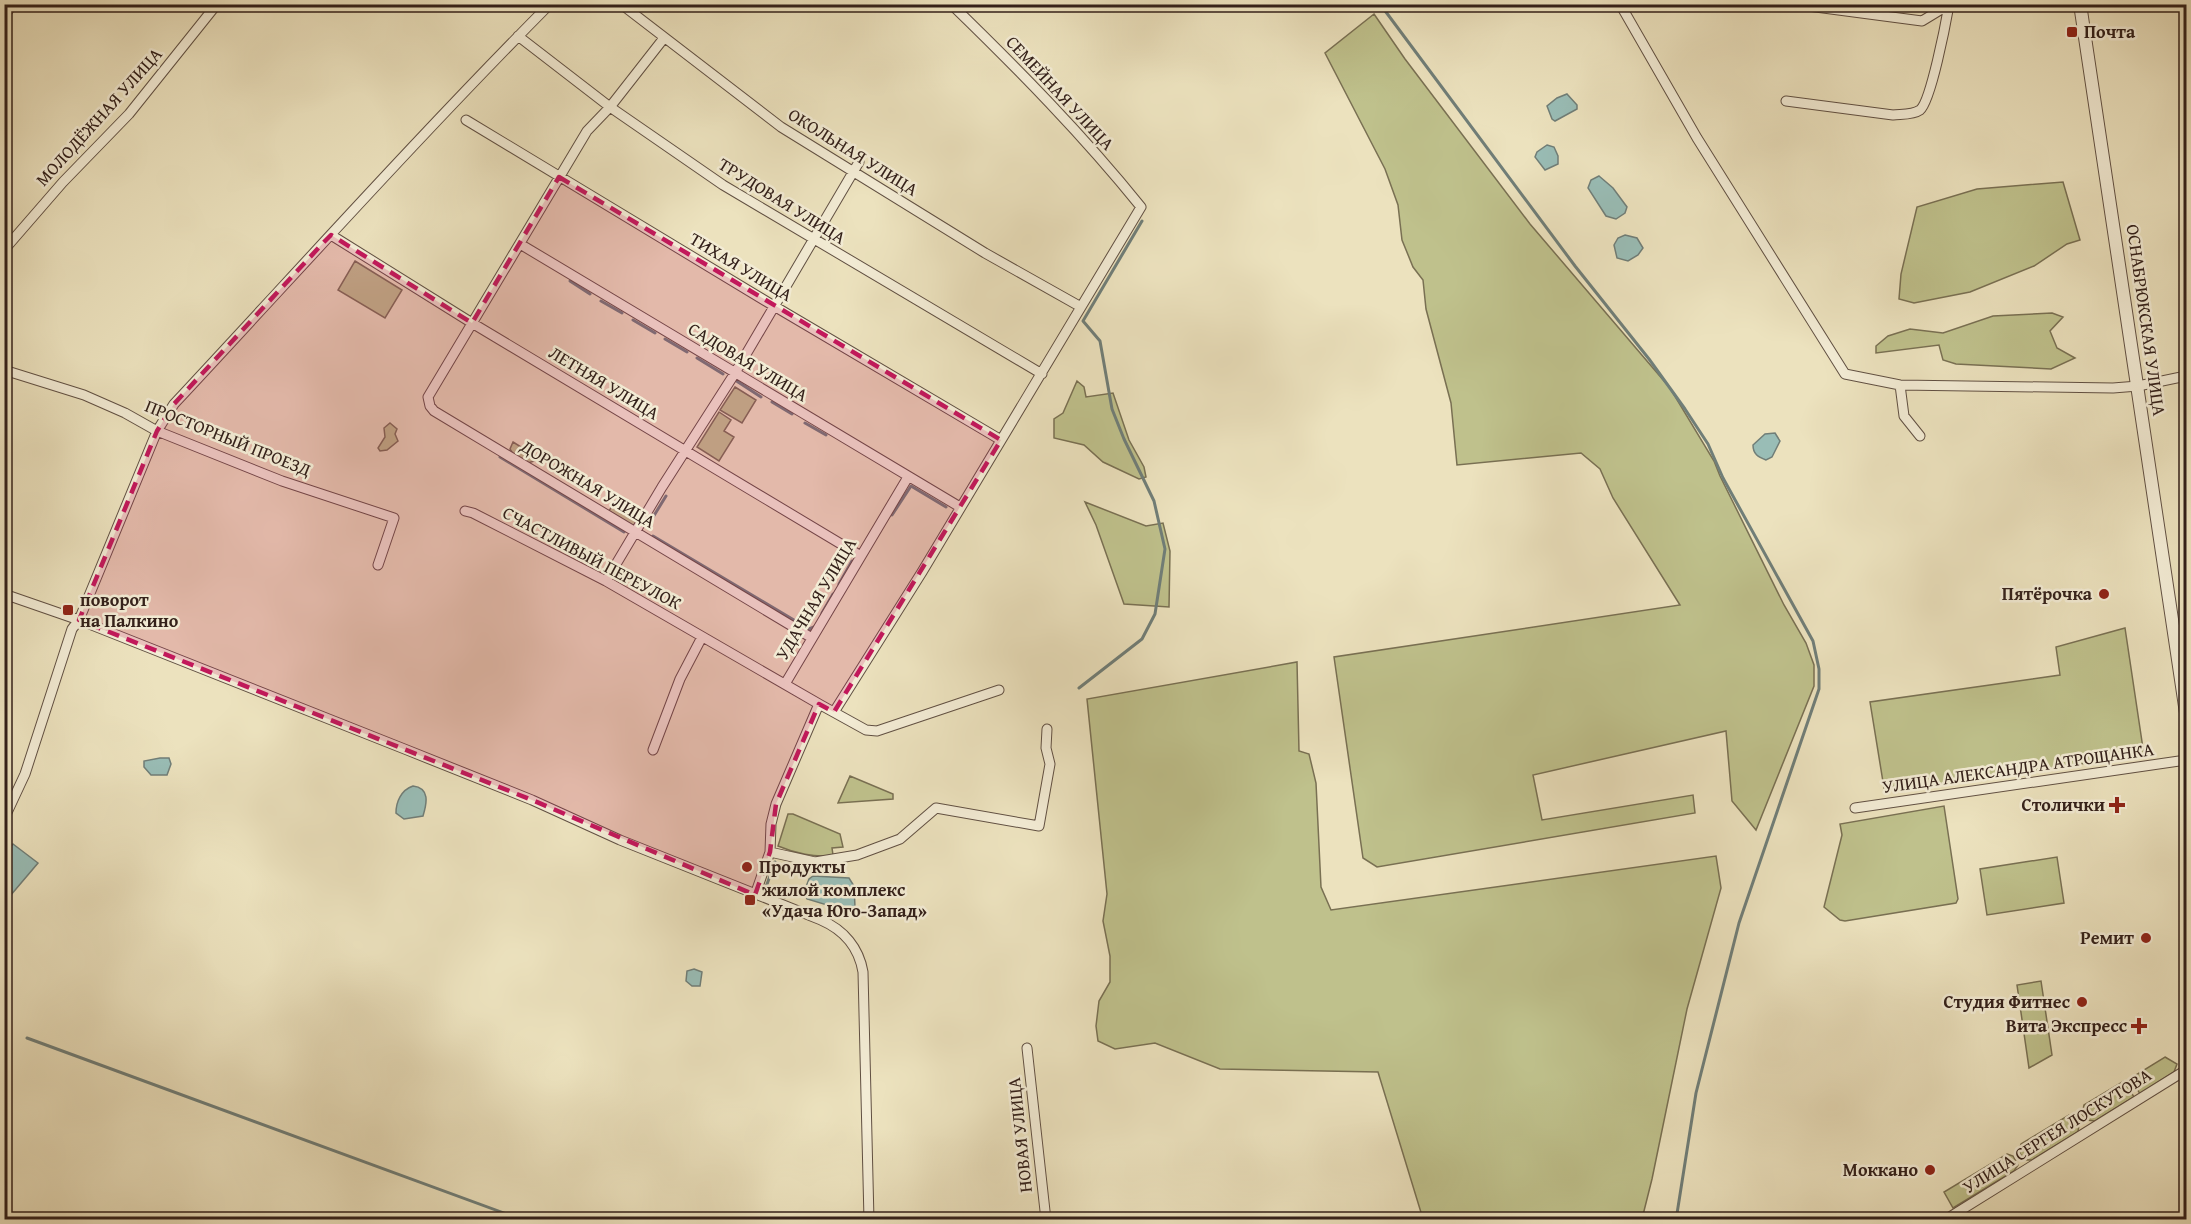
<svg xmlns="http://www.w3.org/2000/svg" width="2191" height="1224" font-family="'Gentium Book Plus',serif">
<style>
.green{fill:#bfc18c;stroke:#797053;stroke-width:1.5}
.water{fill:#99bdb6;stroke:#707e78;stroke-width:1.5}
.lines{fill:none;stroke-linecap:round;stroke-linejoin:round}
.stream{stroke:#707e78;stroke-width:3}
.minor-casing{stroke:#615043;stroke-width:11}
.tertiary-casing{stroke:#615043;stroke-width:14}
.minor{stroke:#f3ecd5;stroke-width:9}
.tertiary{stroke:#f3ecd5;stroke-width:12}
.marked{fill:#c2185b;fill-opacity:0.2;stroke:#c2185b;stroke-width:4.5;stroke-dasharray:12 8;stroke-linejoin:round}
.poi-dot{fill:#8f2418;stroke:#f3ecd5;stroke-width:2}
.labels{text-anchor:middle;stroke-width:5;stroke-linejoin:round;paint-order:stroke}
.poi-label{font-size:18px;font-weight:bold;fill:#33201a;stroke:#f3ecd5;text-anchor:end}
.street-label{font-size:18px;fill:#33201a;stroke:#f3ecd5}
</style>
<rect width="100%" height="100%" fill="#ece2be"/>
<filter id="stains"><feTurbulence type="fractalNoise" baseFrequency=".00333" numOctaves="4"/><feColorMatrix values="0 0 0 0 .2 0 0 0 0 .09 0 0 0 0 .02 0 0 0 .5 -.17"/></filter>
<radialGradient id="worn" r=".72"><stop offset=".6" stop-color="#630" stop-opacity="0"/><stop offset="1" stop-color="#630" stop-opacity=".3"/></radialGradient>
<path class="green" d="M1374 14 1405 59 1530 224 1670 388 1714 461 1720 476 1784 605 1806 643 1814 665V686L1756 830 1732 801 1726 731 1533 775 1542 820 1693 795 1695 813 1377 867 1363 858 1334 657 1680 605 1613 498 1600 469 1581 453 1457 465 1451 403 1426 309 1423 280 1413 267 1402 240 1398 205 1385 169 1325 53Z
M2063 182 2080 240 2067 244 2034 266 1970 292 1914 303 1899 299 1901 274 1917 207 1977 189Z
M355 261 402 290 385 318 338 290Z
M2052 313 2063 317 2050 331 2057 348 2075 358 2051 369 1956 364 1943 360 1939 345 1876 353V346L1888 336 1910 329 1943 333 1993 316Z
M1077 381 1084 387 1086 397 1113 393 1129 440 1144 467 1146 477 1139 479 1103 462 1084 445 1054 438V419L1063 413Z
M735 387 756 400 742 423 720 410Z
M719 412 731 420 724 431 734 437 719 461 697 447Z
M390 423 397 429 395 434 398 441 387 450 380 451 378 448 385 437 384 428Z
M513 442 537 457 534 461 528 463 513 454 510 449Z
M615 501 628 509 626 514 638 522 636 525 633 526 609 511Z
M1085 502 1146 526 1163 523 1170 551 1169 607 1124 604 1096 525Z
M2125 628 2144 755 1932 785 1922 783 1884 788 1870 702 2060 675 2056 647Z
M1297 662 1299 751 1309 754 1316 783 1321 887 1331 910 1716 856 1721 888 1687 1009 1652 1179 1642 1219H1423L1378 1072 1220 1069 1155 1043 1115 1049 1098 1041 1096 1026 1099 1001 1110 982V956L1103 921 1107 894 1087 699Z
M850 776 893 794V799L838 803Z
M1944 806 1958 899 1956 903 1845 921 1840 920 1824 907 1842 835 1840 824Z
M788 814H793L840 834 843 847 832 848 833 855C816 858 794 853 778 846Z
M2057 857 2064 903 1987 915 1980 869Z
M2041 981 2052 1055 2029 1068 2017 985Z
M2165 1057 2177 1064 2174 1072 2140 1094 2131 1078Z
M2124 1081 2134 1097 2095 1121 2087 1120 2082 1114 2084 1105Z
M2069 1115 2075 1117 2079 1124 2078 1132 2032 1160H2024L2019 1152 2021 1144Z
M2007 1154 2013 1156 2018 1165 2014 1171 1953 1208 1944 1192Z"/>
<path class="water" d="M1567 94 1577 105V109L1555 121 1552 119 1547 106 1557 98Z
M1547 145 1554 147 1558 156V164L1545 170 1535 157 1537 152Z
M1599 176 1613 188 1627 207 1625 213 1616 219 1606 216 1588 188 1591 180Z
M1625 235 1637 238 1643 248 1638 255 1628 261 1617 258 1614 245 1618 238Z
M1775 433 1780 441 1772 457 1766 460C1758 457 1753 454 1753 445L1765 434Z
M160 758H169L171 764 167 775H151L144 767V761Z
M413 786C430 788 427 803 423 816L404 819 396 813C396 802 401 790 413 786Z
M13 844 38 863 5 902V853Z
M813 876 849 878 854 886 855 907 850 912 807 899 804 892 809 879Z
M694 969 702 972 700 986H692L686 981 687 971Z"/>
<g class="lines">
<path class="stream" d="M1380 4 1575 266 1649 359 1685 409 1708 444 1723 478 1813 641 1819 669V689L1739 923 1696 1093 1676 1220
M570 281 590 294
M601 301 622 313
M633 320 655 333
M665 339 687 352
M697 358 723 374
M735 380 761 397
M772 402 792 414
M805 423 826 435
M500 457 624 532
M892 515 911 486 946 507
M647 527 666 496
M653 536 809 629 814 627
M839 584 852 561
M822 613 833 594
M1079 688 1142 639 1155 614 1165 549 1154 501 1124 439 1112 409 1100 341 1083 321 1142 221
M775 862 766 887 768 890 785 897
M27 1038 512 1216"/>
<defs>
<path id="minor" d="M621 4 781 127 985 253 1081 307
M1620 4 1697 138 1845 374 1900 385 2113 388 2138 386 2186 376
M1793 4 1922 21 1950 4
M4 16 13 4
M518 36 610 107 723 185 1042 374
M664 38 610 107 587 131 428 397 430 406 434 411 812 638
M1786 101 1893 115C1901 114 1913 115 1920 110 1931 101 1946 22 1949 5
M466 120 774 306 1001 440
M331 235 472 323 861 556
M520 244 960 507
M4 250 63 182 129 114 217 4
M4 370 84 395 125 413 157 431 282 481 394 518 378 565
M1900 385 1904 416 1920 436
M465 511 473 513 606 581 819 704 776 804 771 824 770 852 755 895
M606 581 662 487 735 373 859 162
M4 594 79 620 407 750 532 800 620 840 821 920C844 930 859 948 863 972L869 1220
M785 684 908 477
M819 704 866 730 877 731 999 690
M834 712 922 572 1141 207C1083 135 1018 69 951 4
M653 750 680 679 702 637
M1855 808 2186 760
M4 819 25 774 72 629 79 620 157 431 174 404C299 270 421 134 550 4
M770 852 815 862 857 855 900 839 936 808 1039 826 1050 764 1046 748 1047 729
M1027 1048 1046 1220
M1945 1220 2186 1070"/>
<path id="tertiary" d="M2080 4 2186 713"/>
</defs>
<use href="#minor" class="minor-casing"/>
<use href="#tertiary" class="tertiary-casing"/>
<use href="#minor" class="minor"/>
<use href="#tertiary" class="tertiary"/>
</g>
<path class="marked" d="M559 177 1001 440 834 712 819 704 776 804 770 852 755 895 532 800 79 620 157 431 174 404 324 242 331 235 472 323Z"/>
<g class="poi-dot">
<rect x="2066" y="26" width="12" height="12" rx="3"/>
<circle cx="2104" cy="594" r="6"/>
<rect x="62" y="604" width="12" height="12" rx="3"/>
<path d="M2114 796h6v6h6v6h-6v6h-6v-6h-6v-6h6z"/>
<circle cx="747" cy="867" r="6"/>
<rect x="744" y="894" width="12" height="12" rx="3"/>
<circle cx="2146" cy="938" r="6"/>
<circle cx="2082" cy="1002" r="6"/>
<path d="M2136 1017h6v6h6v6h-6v6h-6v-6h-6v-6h6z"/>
<circle cx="1930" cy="1170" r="6"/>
</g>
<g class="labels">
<g class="poi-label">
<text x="2084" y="38" text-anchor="start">Почта</text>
<text x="2092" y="600">Пятёрочка</text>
<text x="80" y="606" text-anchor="start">поворот<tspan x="80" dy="21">на Палкино</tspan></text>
<text x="2105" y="811">Столички</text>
<text x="759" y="873" text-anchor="start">Продукты</text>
<text x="762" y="896" text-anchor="start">жилой комплекс<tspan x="762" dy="21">«Удача Юго-Запад»</tspan></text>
<text x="2134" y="944">Ремит</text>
<text x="2070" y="1008">Студия Фитнес</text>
<text x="2127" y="1032">Вита Экспресс</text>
<text x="1918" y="1176">Моккано</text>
</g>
<g class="street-label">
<text transform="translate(1060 93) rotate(47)" y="6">СЕМЕЙНАЯ УЛИЦА</text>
<text transform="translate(99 117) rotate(-48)" y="6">МОЛОДЁЖНАЯ УЛИЦА</text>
<text transform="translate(853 152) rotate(32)" y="6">ОКОЛЬНАЯ УЛИЦА</text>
<text transform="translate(782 201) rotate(32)" y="6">ТРУДОВАЯ УЛИЦА</text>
<text transform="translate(741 267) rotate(31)" y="6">ТИХАЯ УЛИЦА</text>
<text transform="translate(2146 320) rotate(82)" y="6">ОСНАБРЮКСКАЯ УЛИЦА</text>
<text transform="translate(748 362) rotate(31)" y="6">САДОВАЯ УЛИЦА</text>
<text transform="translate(604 383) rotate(31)" y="6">ЛЕТНЯЯ УЛИЦА</text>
<text transform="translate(228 438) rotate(22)" y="6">ПРОСТОРНЫЙ ПРОЕЗД</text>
<text transform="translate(588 484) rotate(31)" y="6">ДОРОЖНАЯ УЛИЦА</text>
<text transform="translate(592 558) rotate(28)" y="6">СЧАСТЛИВЫЙ ПЕРЕУЛОК</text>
<text transform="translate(816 599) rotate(-59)" y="6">УДАЧНАЯ УЛИЦА</text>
<text transform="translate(2018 768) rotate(-8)" y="6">УЛИЦА АЛЕКСАНДРА АТРОЩАНКА</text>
<text transform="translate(2057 1131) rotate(-32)" y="6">УЛИЦА СЕРГЕЯ ЛОСКУТОВА</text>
<text transform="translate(1020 1135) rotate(-96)" y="6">НОВАЯ УЛИЦА</text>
</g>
</g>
<rect width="2191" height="1224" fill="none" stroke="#ece2be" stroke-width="24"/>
<rect x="6" y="6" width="2179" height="1212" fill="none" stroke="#33201a" stroke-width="3"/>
<rect x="12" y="12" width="2167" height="1200" fill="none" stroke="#33201a" stroke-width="1.5"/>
<rect width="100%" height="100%" filter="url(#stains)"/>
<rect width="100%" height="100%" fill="url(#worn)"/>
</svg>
